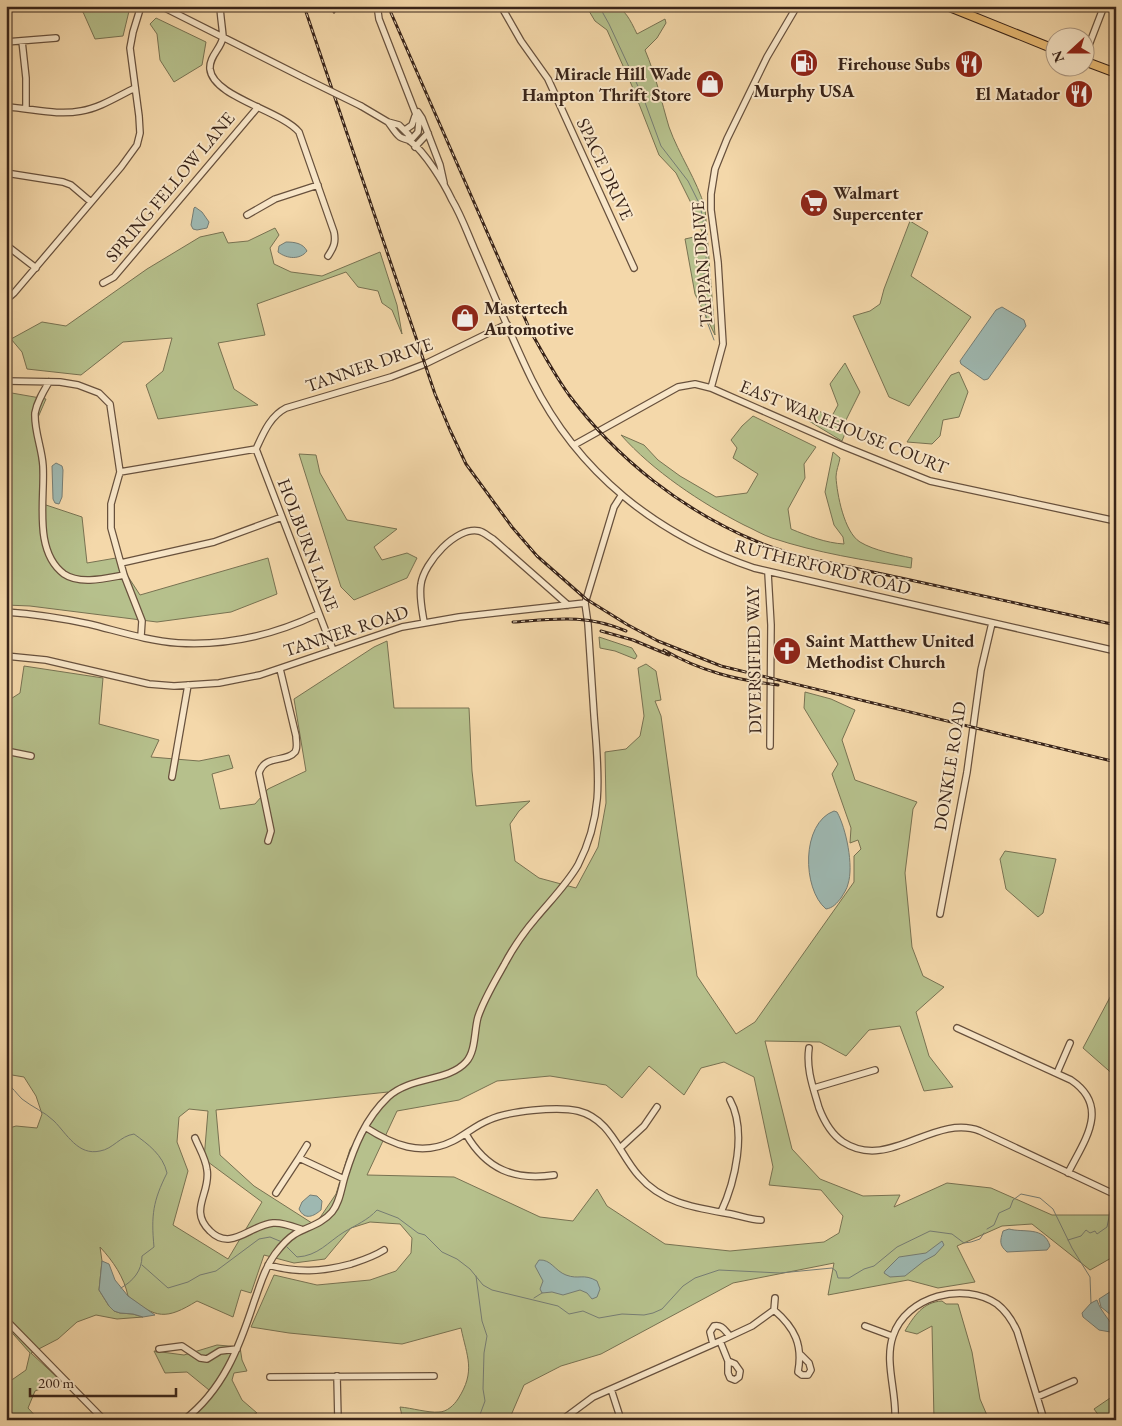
<svg xmlns="http://www.w3.org/2000/svg" width="1122" height="1426" font-family="'EB Garamond',serif">
<style>
.green{fill:#b6c08c;stroke:#787252;fill-rule:evenodd}
.water{fill:#9eb8b1;stroke:#767d74}
.lines{fill:none;stroke-linecap:round;stroke-linejoin:round}
.stream{stroke:#767d74;stroke-width:1}
.minor-casing{stroke:#68513d;stroke-width:8}
.major-casing{stroke:#392419;stroke-width:10}
.minor{stroke:#f8e6c8;stroke-width:5.5}
.major{stroke:#eabc75;stroke-width:8}
.rail-casing{stroke:#392419;stroke-width:3}
.rail{stroke:#f8e6c8;stroke-width:1;stroke-dasharray:4;stroke-linecap:butt}
.minor-bridge-casing{stroke:#68513d;stroke-width:8;stroke-linecap:butt}
.minor-bridge{stroke:#f8e6c8;stroke-width:5.5}
.labels{text-anchor:middle;stroke-width:4;stroke-linejoin:round;paint-order:stroke}
.poi-label{font-size:18px;font-weight:bold;fill:#392419;stroke:#f8e6c8;text-anchor:end}
.street-label{font-size:18px;fill:#392419;stroke:#f8e6c8}
</style>
<rect width="100%" height="100%" fill="#f4d8aa"/>
<filter id="stains"><feTurbulence type="fractalNoise" baseFrequency=".004" numOctaves="4"/><feColorMatrix values="0 0 0 0 .2 0 0 0 0 .09 0 0 0 0 .02 0 0 0 .5 -.17"/></filter>
<radialGradient id="worn" r=".72"><stop offset=".6" stop-color="#630" stop-opacity="0"/><stop offset="1" stop-color="#630" stop-opacity=".3"/></radialGradient>
<path class="green" d="M67 6H128L130 7 123 36 95 39 83 12Z
M586 6C619 6 622 2 637 34L665 19 666 23 657 38 645 50C656 76 661 100 669 127 679 155 697 180 705 208L715 335 695 294 685 239 703 235 693 207 676 173 659 155 632 86 607 30 595 21Z
M156 18 206 42 202 65 174 82 160 60 157 34 150 24Z
M910 221 928 232 911 276 971 317 909 406 889 397 853 316 870 311 880 304 884 289Z
M275 228 279 235 270 248 274 264 291 272 322 276 380 252 397 305 402 334 392 310 382 303 378 291 358 287 346 272 257 304 265 335 218 343 234 389 258 405 158 419 146 385 163 371 172 338 123 342 81 375 27 369 22 352 11 339 42 322 66 326 147 269 200 237 223 232 228 243 248 241Z
M845 363 860 392 846 420V431L842 441 809 421 815 410 832 416 838 405 830 384Z
M959 372 968 392 959 417 943 420 940 436 932 444 907 442 951 375Z
M6 392 46 399 36 422 43 504 82 517 87 563 116 558 140 595 268 558 277 594 231 612 157 622 30 606 6 605Z
M753 416 816 447 804 464 805 478 788 509 791 529C808 536 826 543 844 544L843 537 834 525 825 492 833 452 840 458C839 464 836 471 836 477 837 494 844 532 860 542 875 551 895 554 912 558L911 568C864 560 817 553 772 538 763 535 753 529 744 525 701 503 653 471 621 435L644 445 658 460 680 476 716 497 747 493 758 474 733 458 737 448 731 440 742 426Z
M299 454 316 455 320 473 347 520 397 529 374 547 382 560 407 553 417 558 407 578 354 600 341 587Z
M599 637 632 648 637 656 635 659 615 651 600 648Z
M387 641 394 708H469L472 771 476 806 530 801 519 811 510 824 515 861 539 878 576 888 598 847 606 803 605 752 626 749 640 736 644 716 638 668 646 664 656 671 661 700 655 701 661 716 697 976 736 1034 755 1022 854 882V856L861 849 858 840 850 843 851 828 832 774 838 764 804 708 805 692 831 699 855 710 842 740 855 780 917 802 913 809 905 873 912 947 923 976 944 987 916 1012 929 1056 953 1087 924 1091 900 1026 869 1030 846 1056 820 1042 765 1041 792 1149 820 1179 863 1196 900 1195 894 1207 947 1183 991 1188 1052 1215H1116V1251L1113 1257 1090 1270 1032 1224 1002 1226 957 1246 975 1282 938 1288 908 1280 828 1295 834 1263 733 1283 601 1354 561 1366 524 1385 509 1420H403L400 1407C412 1408 428 1413 439 1412 447 1412 454 1405 458 1399 476 1371 467 1357 461 1328L402 1344 289 1333 251 1327 274 1275 317 1285 370 1280 396 1271 411 1253 412 1238 400 1224 370 1222 351 1228 325 1259 294 1263 264 1255 251 1293 241 1290 233 1317 197 1301C166 1320 156 1319 128 1296 124 1277 113 1261 100 1247L102 1261 99 1290 109 1306 114 1311 120 1313 133 1314 143 1317 117 1319 96 1315 77 1322 58 1339 31 1353 61 1381 35 1391 28 1408 39 1420H6V1384L26 1370 30 1353 6 1326V1129L16 1126 37 1128 42 1114 36 1096 24 1077 6 1074V702L20 693 24 666 103 678 99 724 159 740 151 757 199 761 229 755 233 768 212 774 220 809 255 804 268 789 306 771 294 699 374 647ZM724 1062 754 1077 773 1167 769 1185 821 1190 843 1216 839 1233 824 1242 730 1251 665 1244 607 1206 597 1189 573 1221 540 1217 454 1177 367 1175 397 1111 459 1100 497 1081 550 1076 606 1085 622 1098 649 1066 684 1095 701 1068ZM388 1092 350 1149 336 1194 315 1225 254 1186 220 1155 216 1110ZM189 1109 208 1111 204 1159 262 1202 228 1259 173 1225 188 1171 177 1142 179 1117Z
M1005 851 1056 859 1043 913 1038 917 1006 889 1000 859Z
M1116 986V1077L1083 1048Z
M942 1301 946 1304H958L972 1352 980 1399 989 1420H934L932 1326 917 1334 905 1331C914 1316 923 1302 942 1301Z
M217 1345 240 1347 242 1360 247 1371 234 1373 232 1380 242 1400 257 1413 240 1420H197L190 1418 209 1390 187 1372 165 1373 154 1351 184 1355Z
M1116 1394V1420H1102L1094 1409Z"/>
<path class="water" d="M195 207 202 212 209 222 207 228 197 230 193 229 191 225 194 208Z
M286 242C294 242 303 243 307 251 300 260 287 259 278 252L279 246Z
M1002 307 1024 320 1026 326 988 379 984 380 961 364 960 361 996 310Z
M56 463 62 466 63 470 62 497 59 504 55 503 53 499 52 466Z
M834 811 837 812C846 828 854 866 848 884 847 889 844 893 841 898 837 903 833 908 826 909 802 889 801 823 834 811Z
M310 1195 317 1196 322 1201 321 1210C314 1216 305 1221 299 1209L302 1202Z
M1009 1229C1024 1233 1044 1226 1050 1246L1047 1250 1007 1252C999 1245 1000 1241 1003 1231Z
M942 1241 944 1245 935 1255 924 1261 905 1276 890 1277 884 1273 885 1271 899 1257 926 1253Z
M539 1260C551 1259 555 1271 566 1275 579 1280 583 1273 597 1281L600 1289 597 1297 592 1299 587 1293 580 1290 563 1295 552 1292 542 1293 540 1289 543 1281 535 1266Z
M102 1261 109 1264 115 1280 128 1296 155 1315 143 1317 133 1314 120 1313 114 1311 109 1306 99 1290Z
M1116 1288V1319L1101 1307 1099 1299Z
M1097 1300C1101 1313 1112 1321 1116 1333L1099 1330 1083 1317 1082 1313 1091 1303Z"/>
<g class="lines">
<path class="stream" d="M599 6 609 24 643 97 661 146 688 181 700 205 706 236 707 252 704 271 706 319 714 340
M6 1082C12 1087 17 1094 22 1099 32 1107 45 1112 54 1121 67 1134 78 1156 100 1151 113 1149 120 1136 134 1134 148 1144 163 1155 167 1173 153 1201 151 1215 154 1247L142 1256C142 1271 133 1281 121 1288
M987 1229 994 1225 999 1213 1010 1208 1013 1200 1021 1194 1040 1198 1053 1209 1072 1248 1090 1277 1091 1303
M1068 1240 1081 1236 1086 1230 1090 1233 1095 1231 1097 1234 1107 1227 1111 1207
M287 1247 297 1257C318 1256 328 1242 344 1232 356 1225 368 1220 377 1210L398 1218 418 1233 425 1235 442 1252 457 1259 470 1269 483 1285 492 1290 558 1306 569 1314 583 1311 599 1318 622 1314 644 1315 653 1313 662 1309 683 1286 695 1278 719 1270 780 1273 832 1268 836 1271 838 1278H849L864 1269 874 1266 897 1247 930 1231 952 1234 964 1243 971 1242 980 1239 984 1233
M142 1265 168 1288 188 1282 200 1275 216 1271 259 1239 270 1237 282 1242
M476 1276 482 1321 487 1336 484 1353 483 1389 485 1401 478 1420
M534 1298 542 1293"/>
<defs>
<path id="minor" d="M161 6 304 78
M220 6C220 13 223 33 223 37 221 49 209 56 210 69 213 97 280 110 299 132L334 232C336 242 334 247 328 256
M380 6 378 12 379 19 419 122 418 132 410 141
M501 6 521 41 548 79 634 268
M22 41 26 78V109
M6 42 56 38
M1084 58 1104 6
M361 106 388 122 399 125 409 135 410 141
M6 107C31 108 56 116 81 111 100 108 118 96 135 88
M418 112 422 118 440 165 444 183
M388 122C392 127 395 133 400 137 403 139 407 139 410 141 425 152 444 183 452 200 461 215 467 232 474 248 493 292 511 337 532 380 578 473 657 535 754 568L1116 651
M405 130 412 125 415 116
M415 147 428 133
M6 173 63 182 71 185 91 202
M247 215 275 199 318 185
M6 245 36 268
M103 283 114 277 258 107
M6 300 14 293 121 167 137 145 140 133 139 116 130 48 133 32 141 6
M6 381 60 382 78 385 99 393 110 404 120 472 111 504V528L124 575 142 621 141 636
M49 382C43 392 37 402 35 413 34 431 42 448 43 466 45 499 33 551 64 574 80 585 107 578 124 575
M711 388 723 344 718 262 711 210V194L715 169 727 139 767 57 797 6
M574 445 678 387 695 384 711 388 843 446 930 481 1116 521
M256 449C263 434 270 416 286 408L391 377 425 364 507 324
M256 449 333 650
M120 472 256 449
M121 563 214 542 282 517
M768 573 771 625 770 746
M6 612C34 614 61 618 89 624 118 631 148 641 178 643 227 646 274 635 318 614
M424 622C422 610 419 596 421 584 424 563 456 526 479 531 484 532 489 537 493 539L568 605
M6 656 46 660 149 684 174 686 219 683 260 675 402 627 459 617 585 603
M6 751 31 756
M172 777 188 685
M268 841 271 831 259 773C265 754 286 763 295 752 298 748 296 741 296 736L280 669
M940 914 967 772 981 670 992 623
M957 1028 1071 1080C1111 1107 1084 1141 1068 1173
M809 1048C806 1069 813 1087 819 1108 824 1121 831 1134 843 1142 889 1172 934 1113 980 1131L1116 1195
M1057 1073 1070 1043
M814 1088 875 1070
M365 1127C393 1145 421 1157 453 1141 465 1135 476 1125 489 1120 508 1111 558 1106 578 1111 611 1119 619 1154 639 1176 663 1204 697 1208 731 1214 741 1216 750 1220 761 1220
M466 1134C486 1169 514 1181 554 1175
M195 1138C199 1148 206 1159 207 1170 211 1193 188 1210 210 1231 231 1252 250 1225 273 1223 283 1222 294 1227 303 1230
M620 1148 644 1126 657 1107
M299 1158 307 1145
M276 1193 299 1158 344 1179
M721 1212C735 1182 747 1131 730 1100
M268 1265C298 1273 321 1272 351 1264 363 1260 373 1257 384 1250
M774 1310C795 1328 803 1345 798 1372L802 1375H808L811 1370 809 1363 801 1355
M6 1320 104 1420
M865 1326 892 1336
M720 1341 728 1361V1373L730 1378 735 1380 739 1377 740 1371 735 1364 728 1361
M713 1344 710 1332 714 1326C722 1324 725 1331 730 1336
M159 1349 182 1346 200 1358 207 1359 220 1351 237 1349
M337 1376 338 1420
M270 1377 434 1376
M611 1389 621 1420
M1037 1397 1074 1381
M184 1420C223 1390 239 1348 254 1302 260 1286 264 1269 275 1254 281 1246 287 1239 295 1234 307 1227 322 1224 332 1212 340 1202 341 1189 345 1176 354 1147 365 1119 388 1097 411 1076 448 1082 466 1062 476 1051 474 1031 478 1017 484 999 495 981 504 965 513 948 524 932 536 918 551 900 567 884 578 865 605 813 598 770 594 715 592 684 590 654 588 624L585 603 614 507 621 496
M562 1420 593 1397 720 1341 752 1326 774 1310 775 1298
M895 1420C897 1393 884 1362 893 1336 906 1296 964 1281 997 1304 1006 1311 1012 1320 1017 1331L1044 1420"/>
<path id="major" d="M947 6 1054 49
M1084 61 1116 73"/>
</defs>
<use href="#minor" class="minor-casing"/>
<use href="#major" class="major-casing"/>
<use href="#minor" class="minor"/>
<use href="#major" class="major"/>
<defs>
<path id="rail" d="M304 6 435 394 450 430 466 464 512 527 537 556 586 599 628 625 658 641 721 666 1116 762
M332 6 334 12
M388 6 530 330C542 352 554 374 569 395 617 459 683 511 758 542 803 560 853 567 901 578 972 594 1044 609 1116 625
M513 622C556 619 586 614 626 631
M601 631 633 640 669 655
M664 650C700 671 736 680 778 685"/>
</defs>
<use href="#rail" class="rail-casing"/>
<use href="#rail" class="rail"/>
<defs>
<path id="minor-bridge" d="M304 78 361 106"/>
</defs>
<use href="#minor-bridge" class="minor-bridge-casing"/>
<use href="#minor-bridge" class="minor-bridge"/>
</g>
<defs>
<symbol id="fuel-disc" viewBox="-11 -11 22 22"><circle r="9.5" fill="#8f2418" stroke="#f8e6c8"/><path d="M-5.5-6h7V0h2V4h1.3V-2.5L3-4.5l.8-.8L6-3V5H2.5V1h-1V6h-7ZM-4.2-4.7v3.2H.2V-4.7Z" fill="#fff"/></symbol>
<symbol id="restaurant-disc" viewBox="-11 -11 22 22"><circle r="9.5" fill="#8f2418" stroke="#f8e6c8"/><path d="M-5-6h1v4h1v-4h1v4h1v-4h1v5L-1.5 .5V6h-2V.5L-5-1ZM5-6V6H3V1.5H1.5Q1.5-4 5-6Z" fill="#fff"/></symbol>
<symbol id="shop-disc" viewBox="-11 -11 22 22"><circle r="9.5" fill="#8f2418" stroke="#f8e6c8"/><path d="M-5-2.5h2.3a2.7 3.5 0 0 1 5.4 0H5L5.5 6h-11ZM-1.5-2.5h3a1.5 2.3 0 0 0-3 0Z" fill="#fff"/></symbol>
<symbol id="supermarket-disc" viewBox="-11 -11 22 22"><circle r="9.5" fill="#8f2418" stroke="#f8e6c8"/><path d="M-6-5.5h2.5l.6 2H6L4.5 2H-2.5L-4.4-4H-6ZM-1.5 3.2a1.3 1.3 0 1 0 .1 0ZM3 3.2a1.3 1.3 0 1 0 .1 0Z" fill="#fff"/></symbol>
<symbol id="church-disc" viewBox="-11 -11 22 22"><circle r="9.5" fill="#8f2418" stroke="#f8e6c8"/><path d="M-1.2-6h2.4v3.5h3.3v2.4h-3.3V6h-2.4V-.1h-3.3v-2.4h3.3Z" fill="#fff"/></symbol>
</defs>
<g fill-rule="evenodd">
<use href="#fuel-disc" x="788" y="47" width="32" height="32"/>
<use href="#restaurant-disc" x="953" y="48" width="32" height="32"/>
<use href="#shop-disc" x="694" y="68" width="32" height="32"/>
<use href="#restaurant-disc" x="1063" y="78" width="32" height="32"/>
<use href="#supermarket-disc" x="798" y="187" width="32" height="32"/>
<use href="#shop-disc" x="449" y="302" width="32" height="32"/>
<use href="#church-disc" x="771" y="635" width="32" height="32"/>
</g>
<g class="labels">
<g class="poi-label">
<text x="950" y="70">Firehouse Subs</text>
<text x="691" y="80">Miracle Hill Wade<tspan x="691" dy="21">Hampton Thrift Store</tspan></text>
<text x="804" y="97" text-anchor="middle">Murphy USA</text>
<text x="1060" y="100">El Matador</text>
<text x="833" y="199" text-anchor="start">Walmart<tspan x="833" dy="21">Supercenter</tspan></text>
<text x="484" y="314" text-anchor="start">Mastertech<tspan x="484" dy="21">Automotive</tspan></text>
<text x="806" y="647" text-anchor="start">Saint Matthew United<tspan x="806" dy="21">Methodist Church</tspan></text>
</g>
<g class="street-label">
<text transform="translate(605 169) rotate(65)" y="6">SPACE DRIVE</text>
<text transform="translate(170 187) rotate(-50)" y="6">SPRING FELLOW LANE</text>
<text transform="translate(702 264) rotate(-94)" y="6">TAPPAN DRIVE</text>
<text transform="translate(369 365) rotate(-19)" y="6">TANNER DRIVE</text>
<text transform="translate(844 427) rotate(22)" y="6">EAST WAREHOUSE COURT</text>
<text transform="translate(308 545) rotate(69)" y="6">HOLBURN LANE</text>
<text transform="translate(823 567) rotate(14)" y="6">RUTHERFORD ROAD</text>
<text transform="translate(346 631) rotate(-18)" y="6">TANNER ROAD</text>
<text transform="translate(754 660) rotate(-91)" y="6">DIVERSIFIED WAY</text>
<text transform="translate(950 766) rotate(-81)" y="6">DONKLE ROAD</text>
</g>
</g>
<rect width="1122" height="1426" fill="none" stroke="#f4d8aa" stroke-width="25"/>
<rect x="8" y="8" width="1107" height="1411" fill="none" stroke="#392419" stroke-width="2.5"/>
<rect x="12" y="12" width="1097" height="1401" fill="none" stroke="#392419"/>
<g transform="translate(1070 52) rotate(249)"><circle r="24" fill="#f8e6c8" stroke="#ac9882"/>
<path d="M0-4L9 19L0 12L-9 19Z" fill="#8f2418"/>
<text y="-8" font-size="14" font-weight="bold" text-anchor="middle" fill="#392419">N</text>
</g>
<path d="M30 1388v8h146v-8" fill="none" stroke="#392419" stroke-width="2.5"/>
<text x="38" y="1388" font-size="15" fill="#392419" stroke="#f8e6c8" stroke-width="4" paint-order="stroke">200 m</text>
<rect width="100%" height="100%" filter="url(#stains)"/>
<rect width="100%" height="100%" fill="url(#worn)"/>
</svg>
